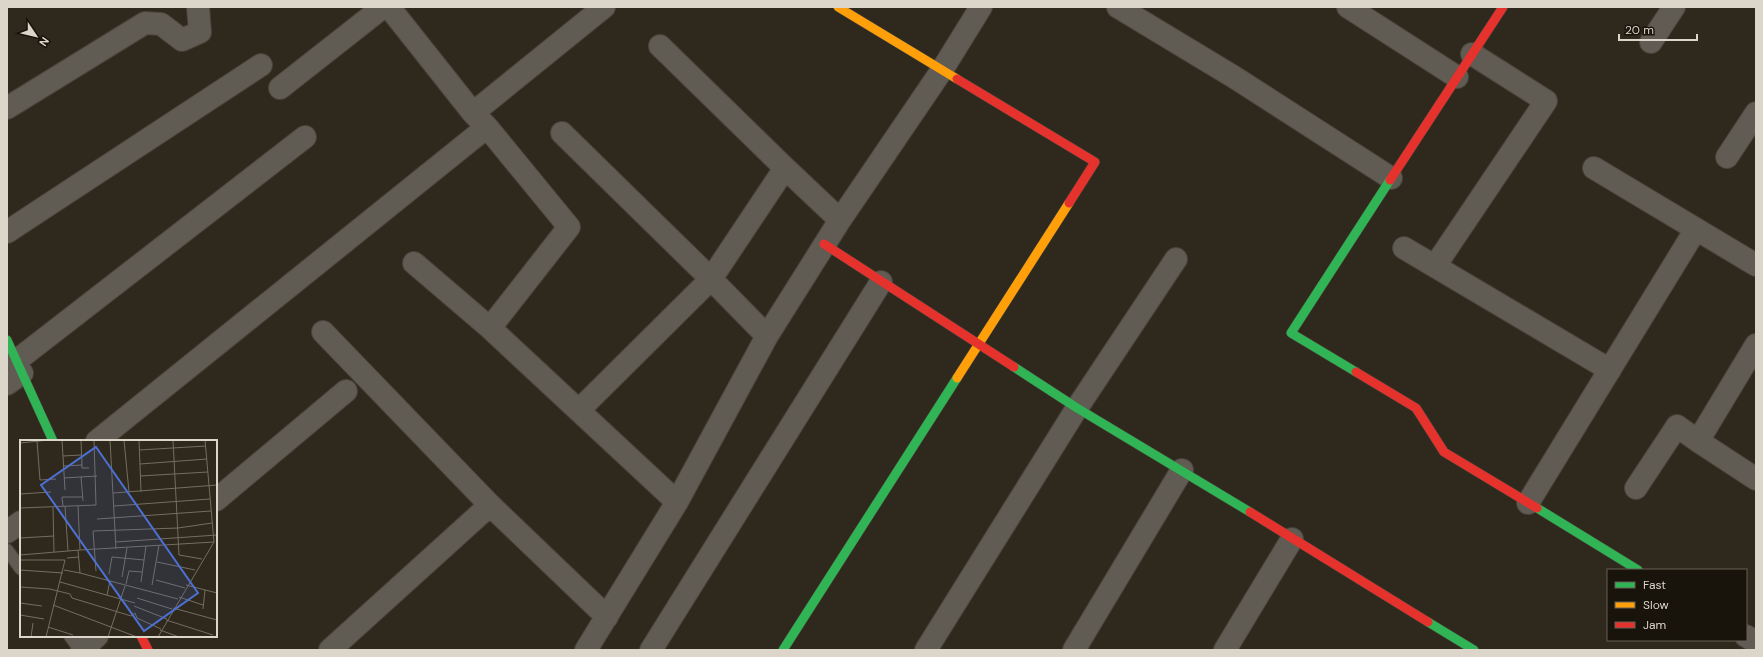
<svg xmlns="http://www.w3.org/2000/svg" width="1763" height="657" font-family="'DM Sans',sans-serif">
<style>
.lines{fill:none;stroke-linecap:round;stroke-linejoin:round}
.lane-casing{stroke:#49443b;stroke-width:14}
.street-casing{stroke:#49443b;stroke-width:24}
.fast-casing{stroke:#49443b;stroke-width:10}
.slow-casing{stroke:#49443b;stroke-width:10}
.jam-casing{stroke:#49443b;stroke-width:10}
.lane{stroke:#605b53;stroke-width:12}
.street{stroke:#605b53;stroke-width:22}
.fast{stroke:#30b455;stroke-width:9}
.slow{stroke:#ff9f0a;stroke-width:9}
.jam{stroke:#e5322d;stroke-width:9}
.inset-road{fill:none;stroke:#746d62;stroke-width:1}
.view{fill:#4d70d4;fill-opacity:0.15;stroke:#4d70d4;stroke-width:2}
.inset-edge{fill:none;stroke:#dcd5ca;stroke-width:2}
</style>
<rect width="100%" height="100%" fill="#2e281d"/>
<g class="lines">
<defs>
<path id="lane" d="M7 550 21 569
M70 636 80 650"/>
<path id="street" d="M389 7 473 113
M1118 7 1234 77 1391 178
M1348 7 1457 77
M1651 42 1674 7
M280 88 383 7
M7 108 145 23 161 24 182 40 200 32 198 7
M487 127 569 227 490 328
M562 133 711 279 767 336
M1727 157 1756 113
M785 168 840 220
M1594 168 1756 265
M7 232 261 65
M1404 248 1610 370
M414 263 490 328 677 502
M1435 266 1546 101 1472 54
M323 332 490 505 607 617
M16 361 305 137
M7 384 22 373
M579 410 711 279 785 168 660 46
M97 441 487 127 473 113 604 7
M1698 441 1756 479
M1636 488 1677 426 1698 441 1756 345
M216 500 346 391
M1528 503 1696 229
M7 532 21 522
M1746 636 1756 642
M82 650 97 636
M330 650 490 505
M586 650 677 502 767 336 840 220 942 70 981 7
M651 650 881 282
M926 650 1077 408 1176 259
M1074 650 1182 470
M1225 650 1292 539"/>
<path id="fast" d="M7 340 53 441
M1014 367 1077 408 1250 512
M1356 372 1291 333 1390 180
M1537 508 1638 570
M1428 622 1474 650
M783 650 957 378"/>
<path id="slow" d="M838 7 957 79
M957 378 1069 203"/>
<path id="jam" d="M957 79 1095 162 1069 203
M1390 180 1503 7
M824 244 1014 367
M1356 372 1416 408 1444 452 1537 508
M1250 512 1428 622
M141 636 148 650"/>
</defs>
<use href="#lane" class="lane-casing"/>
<use href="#street" class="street-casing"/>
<use href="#fast" class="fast-casing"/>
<use href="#slow" class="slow-casing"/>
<use href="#jam" class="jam-casing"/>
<use href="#lane" class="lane"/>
<use href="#street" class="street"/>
<use href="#fast" class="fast"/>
<use href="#slow" class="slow"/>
<use href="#jam" class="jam"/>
</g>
<g transform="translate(20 440)">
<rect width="197" height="197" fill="#2e281d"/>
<path class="inset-road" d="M42 0 45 50M61 0 62 25M90 0 96 109M104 0 109 52M119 0 121 52M153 0 159 115 182 119M17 1 20 40 36 39M0 3 29 0M119 10 186 6M43 16 61 15M120 24 187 19M43 26 62 25V28H69M120 36 188 32M61 37 63 61M44 38 77 36M93 53 197 45M0 54 31 52M43 66 42 57H62M94 66 190 59M33 67 34 112M0 68 76 65 74 0M77 79 191 71M0 98 34 96M96 102 197 95M58 110 60 133 158 159M60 110 194 102M48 111 60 110 58 66M0 115 48 111 45 66M47 118 59 117M0 120H45L26 197M137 122 175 130M0 130 43 133M44 130 60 133M76 131 73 91 158 88 192 83M89 134 92 117 124 120M102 137 107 108M136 140 165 148M40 142 115 163M121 142 126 106M106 144 109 131 122 132M132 145 139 105M166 145 197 153M0 147 30 149 50 154 52 158 111 176 115 173 117 178 141 189M87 155 90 141M159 157 183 165M117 158 152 169M0 163 22 166M33 165 117 197M114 166 147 179M153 168 197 180M183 169 185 150M0 175 24 179M146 180 193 195M28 187 53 195M140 190 159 197M11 197 13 183M88 197 105 146M138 197 194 102 185 0"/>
<path class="view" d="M76 7 178 153 124 191 21 45Z"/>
<rect width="197" height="197" class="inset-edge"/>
</g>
<rect width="1763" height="657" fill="none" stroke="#dcd5ca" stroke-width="16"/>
<rect x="1607" y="569" width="140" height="72" fill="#18130b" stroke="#666157"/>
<rect x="1615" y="582" width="20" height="6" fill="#30b455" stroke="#666157"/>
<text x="1643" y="589" font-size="12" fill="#dcd5ca">Fast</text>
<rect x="1615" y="602" width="20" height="6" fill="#ff9f0a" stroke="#666157"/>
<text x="1643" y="609" font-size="12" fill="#dcd5ca">Slow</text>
<rect x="1615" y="622" width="20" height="6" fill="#e5322d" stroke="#666157"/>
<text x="1643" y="629" font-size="12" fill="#dcd5ca">Jam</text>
<g transform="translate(36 36) rotate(125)" stroke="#18130b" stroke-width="3" paint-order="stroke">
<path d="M0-3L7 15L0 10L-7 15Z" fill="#dcd5ca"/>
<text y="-6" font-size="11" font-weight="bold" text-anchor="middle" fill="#dcd5ca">N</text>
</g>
<path d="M1619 34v6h78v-6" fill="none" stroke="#dcd5ca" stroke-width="2"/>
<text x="1625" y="34" font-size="12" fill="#dcd5ca" stroke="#18130b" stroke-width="3" paint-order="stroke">20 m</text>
</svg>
